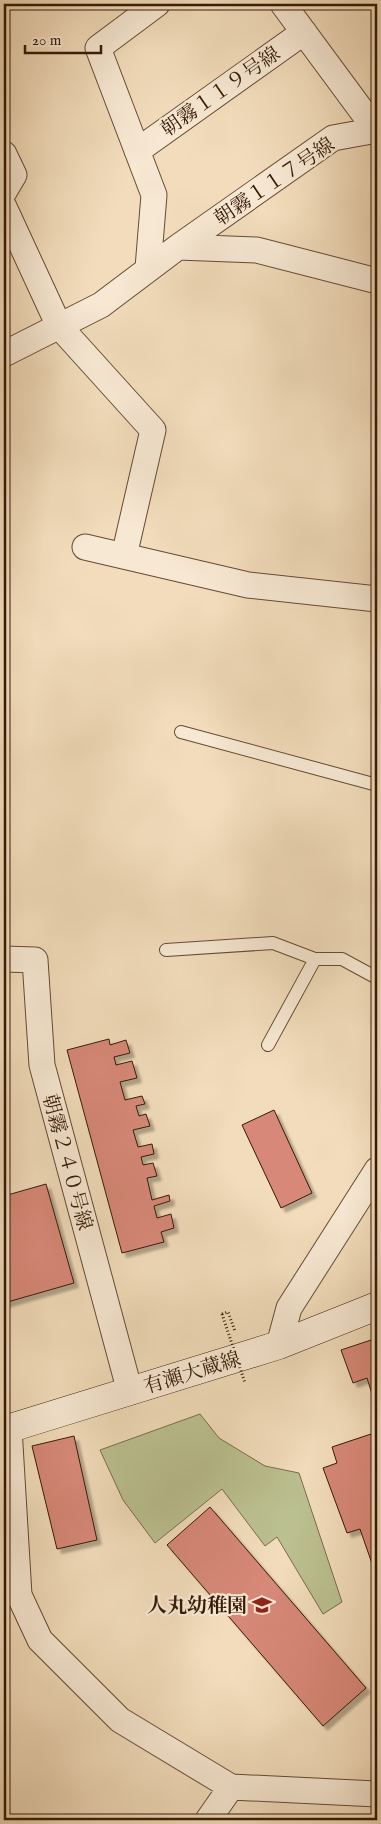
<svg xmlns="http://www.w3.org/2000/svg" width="381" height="1824" font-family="'IM FELL English','Noto Serif JP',serif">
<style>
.green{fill:#bbc090;stroke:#786d4c}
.building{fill:#d78878;stroke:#361a07;filter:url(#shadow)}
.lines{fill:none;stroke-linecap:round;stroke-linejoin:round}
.lane-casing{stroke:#654a34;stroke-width:14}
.street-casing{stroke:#654a34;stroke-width:27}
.secondary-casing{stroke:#361a07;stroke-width:29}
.path{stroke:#361a07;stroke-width:3;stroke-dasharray:1 2.5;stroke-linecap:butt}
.lane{stroke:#f7e8d3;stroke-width:12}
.street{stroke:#f7e8d3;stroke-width:25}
.secondary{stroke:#f7e8d3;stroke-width:28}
.path-bridge{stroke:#361a07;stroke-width:3;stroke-dasharray:1 2.5;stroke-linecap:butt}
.labels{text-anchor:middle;stroke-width:4.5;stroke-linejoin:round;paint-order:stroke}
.street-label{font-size:20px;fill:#361a07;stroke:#f7e8d3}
.poi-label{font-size:20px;font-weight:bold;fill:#361a07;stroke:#f7e8d3;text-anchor:end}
</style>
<defs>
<filter id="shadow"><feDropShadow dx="4.5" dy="4.5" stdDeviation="1" flood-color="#0004"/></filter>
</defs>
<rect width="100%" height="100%" fill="#f2dcbb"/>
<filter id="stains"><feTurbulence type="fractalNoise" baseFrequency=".004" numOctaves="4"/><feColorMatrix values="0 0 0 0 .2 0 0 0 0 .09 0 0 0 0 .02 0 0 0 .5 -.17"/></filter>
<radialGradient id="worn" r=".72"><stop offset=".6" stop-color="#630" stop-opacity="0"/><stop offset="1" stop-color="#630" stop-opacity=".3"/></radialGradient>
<path class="green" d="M200 1414 219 1438 265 1466 299 1473 342 1602 323 1614 277 1537 265 1546 222 1489 155 1543 123 1500 100 1450Z"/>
<path class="building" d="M109 1039 110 1045 126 1040 130 1053 114 1057 116 1065 132 1061 137 1078 120 1082 125 1100 142 1096 145 1104 136 1106 139 1116 146 1114 150 1126 133 1130 138 1147 152 1144 154 1154 141 1157 143 1165 153 1163 157 1176 147 1178 152 1200 169 1195 170 1201 154 1206 157 1218 171 1214 174 1228 161 1232 164 1242 122 1253 67 1050Z
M274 1110 312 1193 281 1208 242 1125Z
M46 1184 74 1283 4 1303V1196Z
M377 1338V1392L372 1394 367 1378 353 1383 341 1350Z
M371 1434 377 1453V1578L360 1529 347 1533 323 1468 337 1463 332 1447Z
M74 1436 97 1540 57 1549 32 1446Z
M210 1507 366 1688 323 1726 167 1545Z"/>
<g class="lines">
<defs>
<path id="lane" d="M181 732 377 785
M166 950 273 943 315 959
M268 1045 315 959H342L377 978"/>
<path id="street" d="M283 4 376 130
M137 151 304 32
M4 154 14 175 4 192
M4 207 59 326 153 430 124 556
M178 247 333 138 377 130
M148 268 154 195 98 48 157 4
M4 354 101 305 178 247 257 250 377 281
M85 547 248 585 377 599
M4 959 35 960 42 1065 130 1392
M279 1345 289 1308 377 1170
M9 1428 19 1595 40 1640 120 1720 231 1787 377 1794
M208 1820 231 1787"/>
<path id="secondary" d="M4 1430 279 1345 377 1306"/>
</defs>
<use href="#lane" class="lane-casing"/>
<use href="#street" class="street-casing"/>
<use href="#secondary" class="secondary-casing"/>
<path class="path" d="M222 1314 228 1312 235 1331"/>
<use href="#lane" class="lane"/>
<use href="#street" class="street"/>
<use href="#secondary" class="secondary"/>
<path class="path-bridge" d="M222 1314 245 1383"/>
</g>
<defs>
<symbol id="school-bare" viewBox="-9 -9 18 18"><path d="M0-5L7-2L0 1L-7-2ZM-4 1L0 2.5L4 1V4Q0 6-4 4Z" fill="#8f2418" stroke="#f7e8d3" stroke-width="2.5" paint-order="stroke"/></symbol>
</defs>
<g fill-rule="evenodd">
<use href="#school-bare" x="248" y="1591" width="28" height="28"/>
</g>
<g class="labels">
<g class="street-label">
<text transform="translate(220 91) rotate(-35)" y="7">朝霧１１９号線</text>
<text transform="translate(274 181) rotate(-34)" y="7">朝霧１１７号線</text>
<text transform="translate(68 1162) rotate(75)" y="7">朝霧２４０号線</text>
<text transform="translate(192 1372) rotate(-17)" y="7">有瀬大蔵線</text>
</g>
<g class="poi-label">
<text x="247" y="1612">人丸幼稚園</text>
</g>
</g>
<rect width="381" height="1824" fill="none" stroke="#f2dcbb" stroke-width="20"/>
<rect x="5" y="5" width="371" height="1814" fill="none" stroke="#361a07" stroke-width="2.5"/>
<rect x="10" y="10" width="361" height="1804" fill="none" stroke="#361a07"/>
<path d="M25 45v8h76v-8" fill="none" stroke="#361a07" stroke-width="2.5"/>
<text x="32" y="45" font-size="15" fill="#361a07" stroke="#f7e8d3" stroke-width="4" paint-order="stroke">20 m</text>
<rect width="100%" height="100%" filter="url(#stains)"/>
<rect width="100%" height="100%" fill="url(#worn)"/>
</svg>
